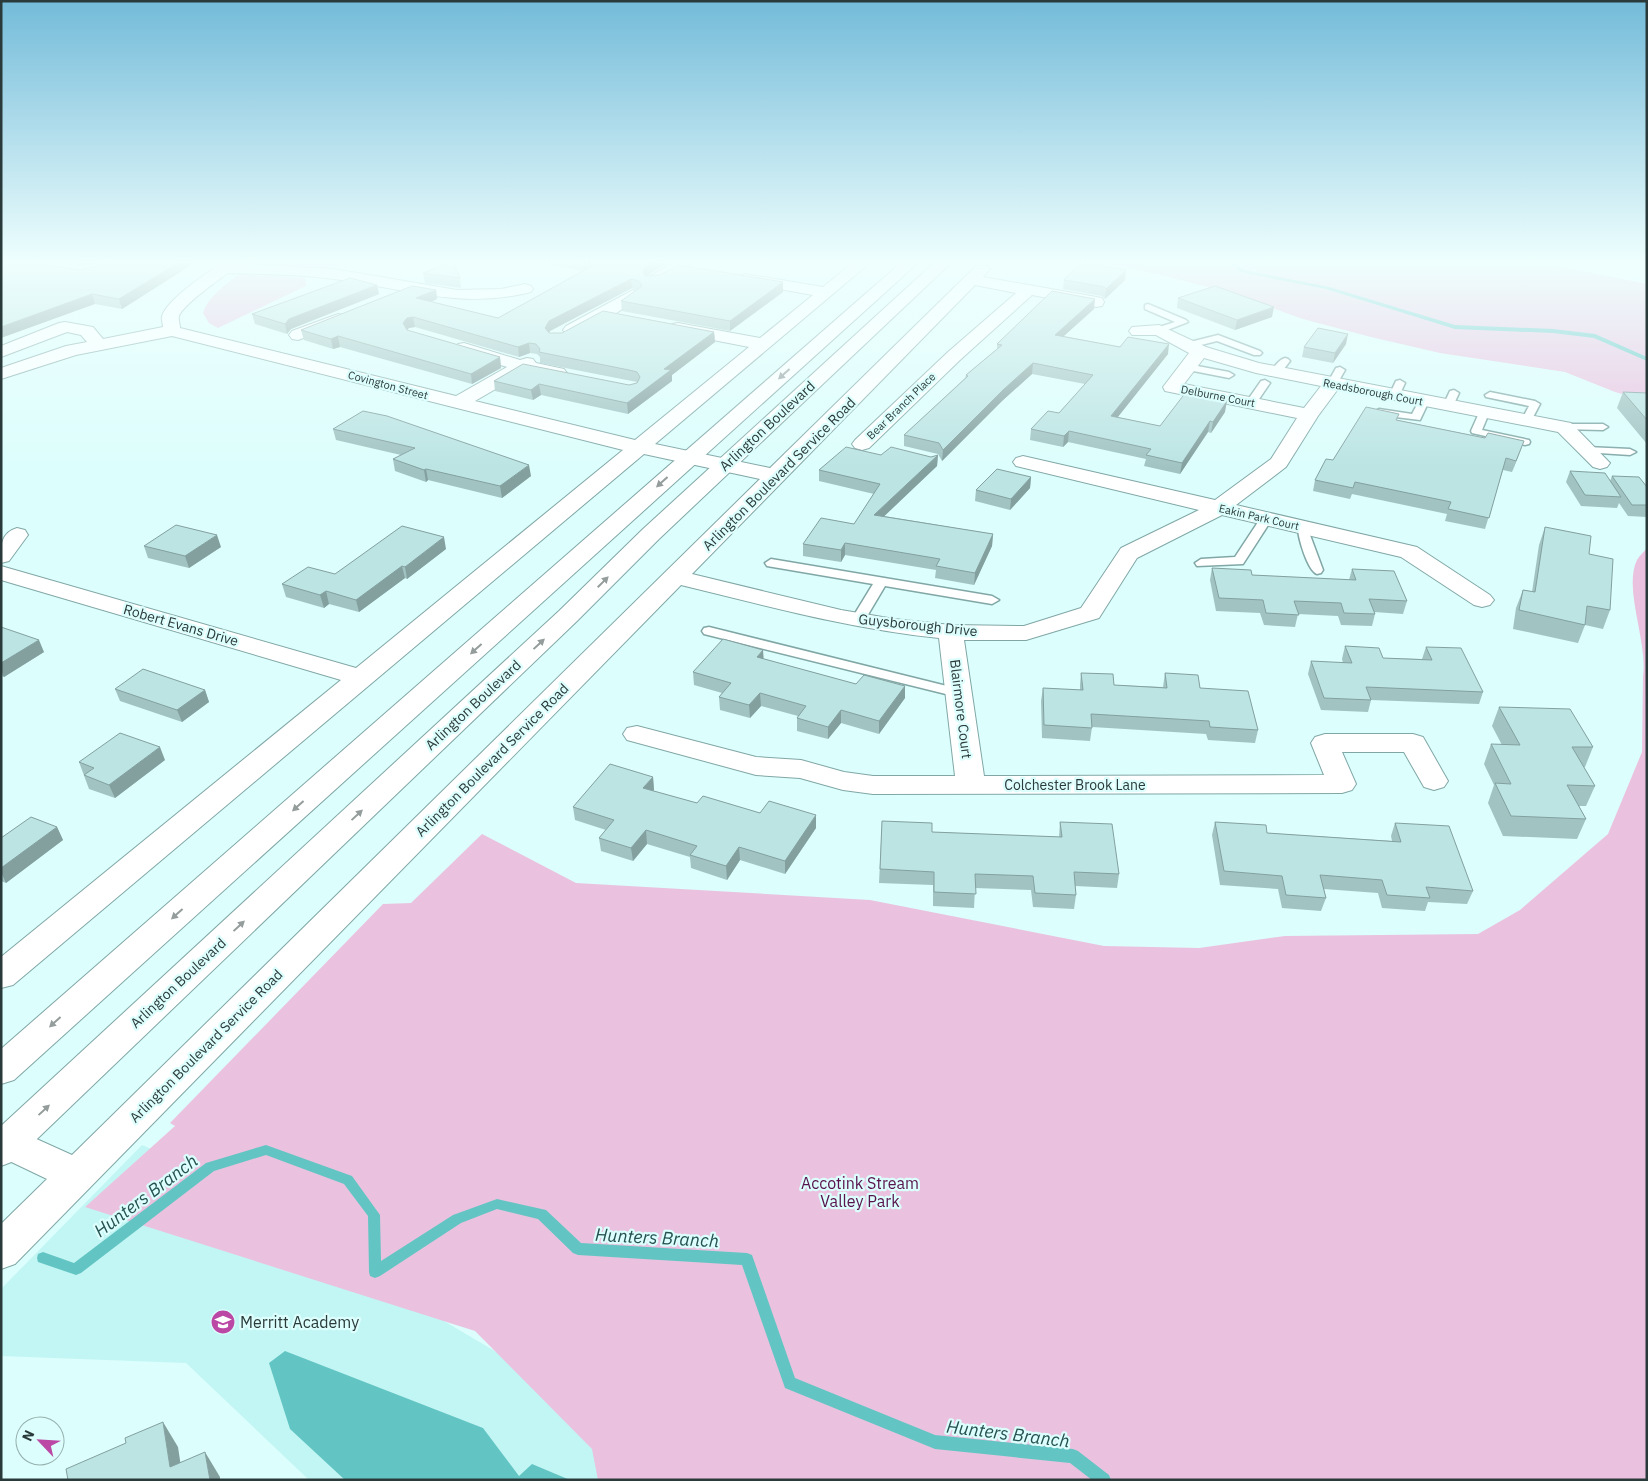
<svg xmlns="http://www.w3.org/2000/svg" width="1648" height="1481" font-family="'IBM Plex Sans',sans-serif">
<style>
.built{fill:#c2f6f4}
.green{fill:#eac2df}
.water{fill:#63c5c3}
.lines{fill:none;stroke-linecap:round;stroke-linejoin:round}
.stream{fill:#63c5c3;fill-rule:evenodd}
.service-casing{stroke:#80a7a6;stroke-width:3}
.minor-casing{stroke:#80a7a6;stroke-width:2}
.primary-casing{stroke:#80a7a6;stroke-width:2}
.service{fill:#fff;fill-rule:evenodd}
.minor{fill:#fff;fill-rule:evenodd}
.primary{fill:#fff;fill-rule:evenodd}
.wall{fill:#a1c4c3}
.shaded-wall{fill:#83a09f}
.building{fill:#bbe4e3;stroke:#83a09f}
.oneway{fill:#949c9c}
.labels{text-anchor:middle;stroke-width:4.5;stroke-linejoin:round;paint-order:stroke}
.far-street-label{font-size:11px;fill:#2a3a3a;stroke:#dcfefc}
.street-label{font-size:14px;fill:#2a3a3a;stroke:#dcfefc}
.near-park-label{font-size:16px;fill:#58124c;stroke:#dcfefc}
.near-poi-label{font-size:16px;fill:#2a3a3a;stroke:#dcfefc;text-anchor:start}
.near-water-label{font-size:18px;font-style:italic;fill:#255150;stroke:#dcfefc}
</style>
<rect width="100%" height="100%" fill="#dcfefc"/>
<path class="built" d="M142 1145 156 1151 713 1480H309L186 1363 1 1356V1289Z"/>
<path class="green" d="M248 261H360L322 270 246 266Z
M1091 261H1518L1568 268 1647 284V401L1615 392 1565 372 1440 353 1371 337 1303 319 1227 292 1161 275Z
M239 274 305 278 306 286 218 328 209 323 203 313C209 295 225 286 239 274Z
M1647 548V1480H598L592 1449 475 1331 85 1207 175 1126 170 1123 383 904 411 903 482 834 576 883 870 900 1104 946 1199 948 1285 936 1478 934 1520 910 1608 834 1642 752 1643 676C1648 642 1623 589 1637 560 1639 556 1644 552 1647 548Z"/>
<path class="water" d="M285 1351 483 1428 519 1476 532 1464 570 1480H345L290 1429 269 1363Z"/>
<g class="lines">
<path class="stream" d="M1229 261H1234L1244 270 1329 287 1455 325 1553 329 1595 334 1647 357V361L1594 338 1553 333 1455 329 1326 289 1240 272Z
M266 1145 352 1176 380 1215 381 1261 453 1215 497 1199 546 1210 581 1243 747 1253 752 1255 795 1378 935 1435 1073 1449 1078 1451 1109 1475 1111 1480H1092L1070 1463 935 1449 785 1388 742 1265 578 1255 573 1253 538 1219 497 1209 461 1223 380 1276 375 1278 370 1276 369 1272 368 1216 344 1184 266 1155 214 1171 81 1273 76 1275 38 1262 37 1258 38 1254 43 1252 74 1263 206 1163Z"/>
<defs>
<path id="service" d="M1148 304 1186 320 1188 322 1162 332H1156V328L1175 322 1145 309V305Z
M1218 335 1260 351 1262 353 1260 355H1254L1217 341 1189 348 1184 345 1186 343Z
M1285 358 1288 359 1290 361 1280 374H1272C1271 369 1280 359 1285 358Z
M1187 364 1229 372 1234 375 1229 378 1183 369 1182 367Z
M1340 367 1345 370 1337 384 1336 386H1328L1327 384 1336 368Z
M1265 380 1270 383 1255 405H1247L1246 403 1247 401 1261 381Z
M1400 380 1405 383 1398 398H1390L1389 396 1396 381Z
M1454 390 1459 393 1452 408H1444L1443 406 1450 391Z
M1490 392 1535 401 1540 404 1530 423 1526 424 1521 421 1529 406 1486 397 1485 395Z
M1424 398 1429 401 1420 420 1379 415 1374 412 1379 409 1412 414 1420 399Z
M1484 410 1489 413 1482 430 1529 440 1530 442 1529 444 1525 445 1472 433 1471 431 1479 413Z
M1564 424H1603L1608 427 1603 430 1560 429 1559 427 1560 425Z
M1587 447 1630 449 1636 452 1630 455 1583 452 1581 450Z
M1266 515 1272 519 1243 564 1197 566 1195 563 1201 559 1235 557 1262 516Z
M1304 524 1310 528V535L1323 570 1321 573 1317 574C1308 571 1298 538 1298 528Z
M771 559 992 596 999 600 992 604 885 586 863 623 858 624 851 620 873 584 767 566 765 563Z
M709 627 963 690 965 693 963 696 958 697 704 634 702 631 704 628Z"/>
<path id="minor" d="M224 261H242L240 264 334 269 457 290 501 289 525 284 531 286 533 289 531 292C459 310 404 288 334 279 299 274 263 274 228 273 218 280 182 306 179 316 178 319 180 324 180 328L456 396 507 367 458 352 455 348 458 344 464 343 520 360 527 358 533 359 536 363 564 369 567 373 564 377 558 378 525 372 475 401 635 440 749 347 672 332 669 328 672 324 678 323 760 338 813 295 739 282 737 279 739 276 745 274 823 287 855 261H872L655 444 770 468 976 266H988L990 269 983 277 1102 298 1104 302 1102 306 1096 307 1032 295 960 360 869 448 862 450 855 448 852 444 855 440 948 352 1016 293 975 285 692 574 841 610 894 619 951 625 1024 626 1081 608 1121 548 1199 510 1016 466 1013 462 1016 458 1023 456 1215 500 1271 459 1297 418 1165 391 1163 387 1189 353 1156 335H1132L1129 331 1132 327 1159 325 1206 347 1259 363 1571 423 1610 463 1607 467 1600 469 1593 467 1558 432 1338 389 1318 416 1286 467 1236 505 1417 547 1490 595 1494 600 1490 605 1482 607 1474 605 1401 557 1222 515 1137 558 1099 618 1026 640H964L984 776 1324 775 1311 743 1315 737 1325 734H1413L1423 737 1448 781 1444 787 1434 790 1424 787 1404 752H1342L1356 784 1352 790 1342 793 873 794 843 790 800 778 756 775 627 740 623 734 627 728 637 726 756 757 801 760 844 772 873 776H955L939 638C851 629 767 606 681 585L15 1264 1 1269V1224L47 1179 1 1157V1130L8 1127 21 1132 72 1155 760 479 644 454 13 985 1 988V957L341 680 1 580V566L356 668 623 450 172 336 76 355 1 379V368L66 346 87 342 81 335 67 332 1 357V346L59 323 65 322 93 327 103 339 163 327C163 324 161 319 162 316 167 299 210 271 224 261ZM1204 358 1256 373 1321 386 1304 408 1184 384Z
M676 261H694L659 284H647L645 281 647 278Z
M633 290 639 292 641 295 639 298C623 308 583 338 566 334L563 330 566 326Z
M338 314 344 315 346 319 344 323 298 340 292 339 289 335 292 331Z
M17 528 25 530 28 535 9 561 1 563C1 547 0 533 17 528Z"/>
<path id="primary" d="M903 261H920L14 1080 1 1084V1049Z
M936 261H953L659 539 577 621 14 1161 1 1166V1126L559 611 643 529Z"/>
</defs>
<use href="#service" class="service-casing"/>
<use href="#minor" class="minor-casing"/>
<use href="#primary" class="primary-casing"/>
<use href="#service" class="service"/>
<use href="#minor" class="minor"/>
<use href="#primary" class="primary"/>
</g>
<path class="wall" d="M46 261H106L83 266Z
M537 261H671L647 276 783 292 730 331 622 311 621 301 637 290 632 288 550 331 549 333 714 332 715 342 672 375V381L628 414 541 395 533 400 495 391 494 381 629 385 637 383V382L540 363V357L537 354 530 353 519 357 415 327 409 328 407 330 500 357 501 368 472 384 340 347 333 349 304 340 301 330 436 290 437 299 432 302 498 318 582 271Z
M196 262 122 309 95 304 80 270Z
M1126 270 1125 280 1105 299 1102 296 1063 289 1064 280Z
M423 273 460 278 461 288 425 283Z
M379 294 291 329 287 334 255 324 252 314Z
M1178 298 1272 317 1235 330 1177 308Z
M1094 309 1063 336 1120 347 1168 354 1117 417 1160 426 1225 412 1211 433 1208 432 1180 474 1144 466 1146 459 1068 442 1063 447 1030 440 1031 429 1059 413 1085 384 1032 374 1002 401 942 461 938 454 904 446V435L965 378 966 375 997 349V344Z
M1346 344 1333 363 1302 357 1304 347Z
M1623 392 1647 393V444L1617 408Z
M363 411 531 476 502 498 428 480 426 482 395 471 393 459 401 455 336 440 333 429Z
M1398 420 1485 438 1524 441 1512 472 1503 470 1485 529 1445 521 1447 514 1352 494 1350 499 1313 491 1315 480 1333 460Z
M881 455 931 457 938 455 937 466 884 516 993 534 992 546 974 585 935 578 936 570 845 555 841 562 803 556V544L854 524 874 494 819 481V470Z
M1570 471 1610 481 1612 476 1647 487V517L1628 516 1619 503 1617 508 1581 506 1566 482Z
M1031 477 1030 488 1010 510 975 501 976 490Z
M1545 527 1589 554 1610 610 1603 629 1585 625 1578 643 1513 629 1516 608 1523 590 1532 592 1539 545Z
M144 546 221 547 189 568 148 558Z
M446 549 407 579 405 578 359 612 329 604 324 608 286 597 282 584 335 574Z
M1212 568 1252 575 1349 580 1352 569 1407 601 1403 614 1374 612 1375 614 1372 626 1341 625 1338 616 1298 614 1295 627 1264 625 1260 613 1216 611 1210 580Z
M1 627 44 652 4 677 1 676Z
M1345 646 1383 658 1422 659 1426 647 1483 692 1479 704 1371 700 1368 712 1321 710 1308 674 1311 661 1343 663 1342 659Z
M763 659 856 684 905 686V698L879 734 841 723 828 739 797 731V718L798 716 761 706 750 718 720 710 719 697 722 693 694 685 693 672Z
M1081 673 1114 685 1163 687 1165 673 1200 688 1258 730 1255 743 1208 740 1206 734 1092 727 1090 741 1042 738 1041 701 1043 688 1080 690V685Z
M115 689 205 690 209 702 182 722 120 701Z
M1499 707 1593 747 1585 767H1584L1595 786 1586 806H1579L1586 819 1577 839 1503 836 1488 803 1494 785 1484 764 1491 744 1502 745 1492 726Z
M165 760 115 798 89 789 79 762Z
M653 777 654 790 653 791 697 803 760 813 816 828 785 874 740 860 727 880 691 868 690 857 647 844 633 861 601 851 599 838 606 830 575 820 573 807Z
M882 821 932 832 1059 837 1060 822 1119 874 1117 888 1075 886 1076 895 1074 909 1033 907 1031 890 975 888 974 908 933 906V885L879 883Z
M1215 822 1267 833 1392 841 1391 836 1395 823 1473 891 1467 904 1428 902 1425 911 1382 908 1378 893 1324 889 1326 898 1321 911 1282 908 1278 889 1220 885 1212 835Z
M57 827 63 840 6 883 1 881V838Z"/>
<path class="shaded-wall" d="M81 261H106L83 266Z
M181 261H196V262L122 309 119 299Z
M655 261H671L646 276 643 280V271L645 267Z
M1126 270 1125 280 1105 299 1106 289Z
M631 279 632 288 550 331 546 338 545 328 549 321Z
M783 282V292L730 331V321Z
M377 285 379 294 291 329 287 334 285 324 289 319Z
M436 290 437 299 418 307 416 298Z
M92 294 95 304 1 338V327Z
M1095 299 1094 309 1054 345 1055 335Z
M1274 307 1272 317 1235 330 1237 320Z
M413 317 415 327 409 328 404 333 403 323 407 318Z
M714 332 715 342 672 375V381L628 414 627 403 664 369Z
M1348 334 1346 344 1333 363 1335 353Z
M338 336 340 347 333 349 331 339Z
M529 343 530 353 519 357 518 347Z
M1169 344 1168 354 1110 427 1111 416Z
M500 357 501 368 472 384 471 374Z
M1033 363 1032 374 1002 401 942 461 943 450 1003 390Z
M539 384 541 395 533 400 531 390Z
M1227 401 1225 412 1211 433 1213 422Z
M1210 421 1208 432 1180 474 1182 463Z
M1069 431 1068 442 1063 447 1064 436Z
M1524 441 1520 452 1512 472 1516 461Z
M938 455 937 466 874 526V515Z
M529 465 531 476 502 498 500 486Z
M426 469 428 480 426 482 424 470Z
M1031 477 1030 488 1010 510 1011 499Z
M993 534 992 546 974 585 975 573Z
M217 535 221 547 189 568 185 556Z
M444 537 446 549 407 579 405 567Z
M845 543V555L841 562V550Z
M402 566 405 578 359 612 356 600Z
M326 591 329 604 324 608 320 595Z
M39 640 44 652 4 677 1 670V663Z
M763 650 764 663 757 657Z
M905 686V698L879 734V721Z
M205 690 209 702 182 722 177 710Z
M760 693 761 706 750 718 749 705Z
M841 710V723L828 739V727Z
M160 747 165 760 115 798 109 785Z
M653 777 654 790 645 801 643 788Z
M816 815V828L785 874V861Z
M57 827 63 840 6 883 1 872V868Z
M646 830 647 844 633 861 631 848Z
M739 847 740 860 727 880 726 866Z
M163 1422 178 1447 183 1480 170 1467Z
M205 1452 220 1477V1480H210Z"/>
<path class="building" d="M1 261H19L80 270 119 261H181L119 299 92 294 1 327Z
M576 261H655L645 267 643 271 645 276 660 275 679 265 783 282 730 321 621 301 642 286 639 281 631 279 549 321 545 328 549 333H562L603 311 714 332 664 369 671 370 627 403 539 384 531 390 494 381 523 364 629 385 637 383 640 377 637 372 629 370 539 352 540 349 536 344 529 343 518 347 413 317 407 318 403 323 407 330 500 357 471 374 338 336 331 339 301 330 412 286 436 290 416 298 498 318 594 265Z
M453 262 460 278 423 273Z
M1081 262 1126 270 1106 289 1104 287 1064 280Z
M350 278 377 285 289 319 285 324 252 314Z
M1215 286 1274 307 1237 320 1178 298Z
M1052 291 1095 299 1055 335 1120 347 1128 337 1169 344 1111 416 1160 426 1186 392 1227 401 1213 422 1210 421 1182 463 1146 455 1151 449 1069 431 1064 436 1031 429 1048 411 1059 413 1093 375 1033 363 1003 390 943 450 939 443 904 435 968 376 966 375 1002 345 997 344Z
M1318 328 1348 334 1335 353 1304 347Z
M1623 392 1647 393V420Z
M1366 407 1399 414 1396 420 1485 438 1488 433 1524 441 1516 461 1506 458 1489 518 1448 509 1451 502 1355 482 1353 488 1315 480 1326 459 1333 460Z
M363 411 387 416 529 465 500 486 426 469 424 470 393 459 415 448 333 429Z
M846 447 881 455 891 447 931 457 938 455 874 515 993 534 975 573 936 566 940 559 845 543 841 550 803 544 821 518 854 524 880 484 819 470Z
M997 469 1031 477 1011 499 976 490Z
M1570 471 1605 473 1621 497 1585 495Z
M1612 476 1639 477 1647 487V505H1632Z
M176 525 217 535 185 556 144 546Z
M402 526 444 537 405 567 402 566 356 600 326 591 320 595 282 584 308 567 335 574Z
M1545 527 1591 536 1589 554 1613 559 1610 610 1587 606 1585 625 1519 610 1523 590 1535 592Z
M1212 568 1251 570 1252 575 1356 580 1352 569 1394 571 1407 601 1369 599 1375 614 1344 613 1341 603 1294 601 1299 615 1266 613 1263 600 1219 598Z
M1 627 39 640 1 663Z
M723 639 763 650 757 657 856 684 864 675 905 686 879 721 841 710 828 727 797 718 806 706 760 693 749 705 719 697 731 683 693 672Z
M1345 646 1379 648 1383 658 1432 660 1426 647 1461 648 1483 692 1366 687 1371 700 1324 698 1311 661 1352 663Z
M143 669 205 690 177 710 115 689Z
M1081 673 1113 674 1114 685 1167 688 1165 673 1198 675 1200 688 1248 691 1258 730 1210 727 1209 721 1091 714 1092 728 1044 725 1043 688 1083 690Z
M1499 707 1570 709 1593 747H1572L1595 786 1567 785 1586 819 1511 816 1495 783 1511 784 1491 744 1520 745Z
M120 733 160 747 109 785 84 775 94 768 79 762Z
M610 764 653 777 643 788 697 803 703 796 760 813 769 801 816 815 785 861 739 847 726 866 690 855 697 846 646 830 631 848 599 838 614 820 573 807Z
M31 817 57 827 1 868V838Z
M882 821 932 823V832L1062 837 1060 822 1112 824 1119 874 1074 872 1076 895 1035 893 1033 876 975 874 976 894 934 892V872L880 869Z
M1215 822 1266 825 1267 833 1401 842 1395 823 1449 826 1473 891 1426 887 1430 898 1387 895 1382 880 1320 875 1326 898 1286 895 1282 876 1224 871Z
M163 1422 170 1467 205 1452 210 1480H68L66 1469 126 1443 125 1438Z"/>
<defs><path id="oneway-solid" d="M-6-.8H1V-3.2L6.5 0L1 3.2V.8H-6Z" transform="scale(1.25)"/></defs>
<g class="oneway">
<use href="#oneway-solid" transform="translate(784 374) rotate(138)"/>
<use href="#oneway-solid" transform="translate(662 482) rotate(138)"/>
<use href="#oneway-solid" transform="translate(603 582) rotate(-45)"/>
<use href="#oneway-solid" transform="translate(539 644) rotate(-43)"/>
<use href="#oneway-solid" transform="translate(476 649) rotate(138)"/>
<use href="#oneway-solid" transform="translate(298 806) rotate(138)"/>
<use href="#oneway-solid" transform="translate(357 815) rotate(-43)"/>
<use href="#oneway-solid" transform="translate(177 914) rotate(138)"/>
<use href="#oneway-solid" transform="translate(239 926) rotate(-43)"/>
<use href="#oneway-solid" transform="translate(55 1022) rotate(138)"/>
<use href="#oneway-solid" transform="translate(44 1110) rotate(-43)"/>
</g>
<linearGradient id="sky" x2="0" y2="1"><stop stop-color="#73bbd9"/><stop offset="0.56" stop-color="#effffe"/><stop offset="1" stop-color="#effffe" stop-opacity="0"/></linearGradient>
<rect width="1648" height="468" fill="url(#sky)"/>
<defs>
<symbol id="school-disc" viewBox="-11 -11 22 22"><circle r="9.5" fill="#ba48a4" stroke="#dcfefc"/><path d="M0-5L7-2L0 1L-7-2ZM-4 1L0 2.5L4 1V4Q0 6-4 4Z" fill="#fff"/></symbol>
</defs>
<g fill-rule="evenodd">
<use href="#school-disc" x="209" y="1308" width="28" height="28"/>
</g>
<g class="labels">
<g class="far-street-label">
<text transform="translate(388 385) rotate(15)" y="4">Covington Street</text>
<text transform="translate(1373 392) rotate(11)" y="4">Readsborough Court</text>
<text transform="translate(1218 396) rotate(11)" y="4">Delburne Court</text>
<text transform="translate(901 406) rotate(-44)" y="4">Bear Branch Place</text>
<text transform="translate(1259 517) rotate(13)" y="4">Eakin Park Court</text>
</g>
<g class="street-label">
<text transform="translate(767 426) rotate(-43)" y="5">Arlington Boulevard</text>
<text transform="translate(779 474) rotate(-45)" y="5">Arlington Boulevard Service Road</text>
<text transform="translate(181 625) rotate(16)" y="5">Robert Evans Drive</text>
<text transform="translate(918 625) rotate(6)" y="5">Guysborough Drive</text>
<text transform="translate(473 705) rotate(-43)" y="5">Arlington Boulevard</text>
<text transform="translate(961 709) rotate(83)" y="5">Blairmore Court</text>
<text transform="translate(492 760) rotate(-45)" y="5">Arlington Boulevard Service Road</text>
<text x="1075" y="790">Colchester Brook Lane</text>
<text transform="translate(178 983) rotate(-43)" y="5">Arlington Boulevard</text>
<text transform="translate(206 1046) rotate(-45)" y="5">Arlington Boulevard Service Road</text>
</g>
<g class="near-park-label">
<text x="860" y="1189">Accotink Stream<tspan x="860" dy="18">Valley Park</tspan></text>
</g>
<g class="near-poi-label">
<text x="240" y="1328">Merritt Academy</text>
</g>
<g class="near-water-label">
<text transform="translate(146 1196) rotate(-37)" y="6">Hunters Branch</text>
<text transform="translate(657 1238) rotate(3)" y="6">Hunters Branch</text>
<text transform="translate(1008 1434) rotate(7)" y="6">Hunters Branch</text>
</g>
</g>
<rect width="1648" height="1481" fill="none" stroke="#2a3a3a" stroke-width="5"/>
<g transform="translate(40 1441) rotate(295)"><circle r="24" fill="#dcfefc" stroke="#95b0ae"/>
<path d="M0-4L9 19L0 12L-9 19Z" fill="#ba48a4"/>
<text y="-8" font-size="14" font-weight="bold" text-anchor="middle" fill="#2a3a3a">N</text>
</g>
</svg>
